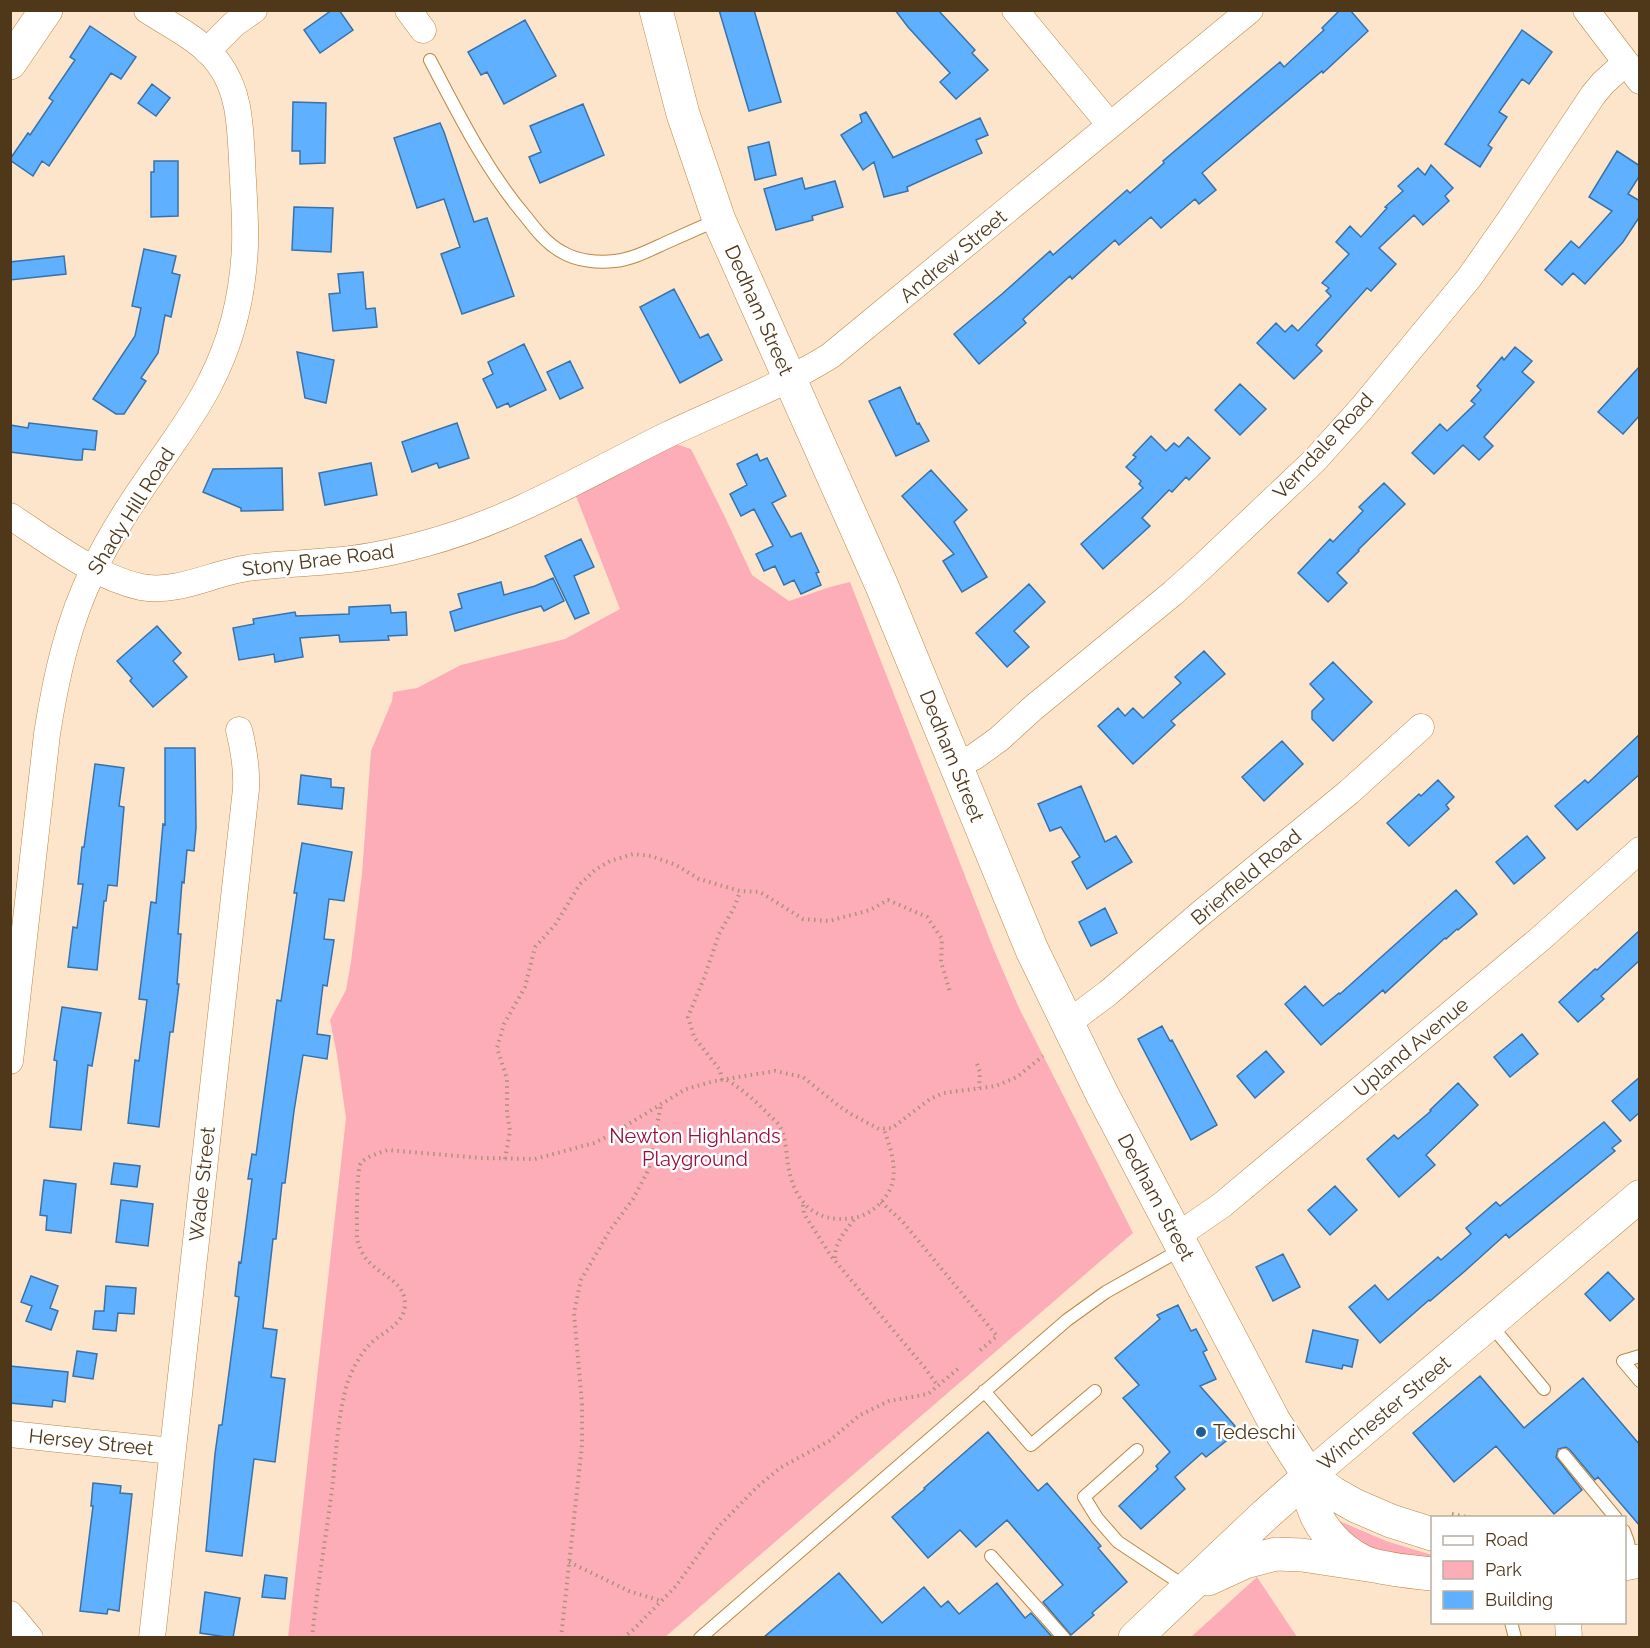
<svg xmlns="http://www.w3.org/2000/svg" width="1650" height="1648" font-family="Raleway,sans-serif">
<style>
.green{fill:#fcadb8}
.building{fill:#5fb0ff;stroke:#3772ab;stroke-width:1.5}
.lines{fill:none;stroke-linecap:round;stroke-linejoin:round}
.service-casing{stroke:#bd8642;stroke-width:14}
.minor-casing{stroke:#bd8642;stroke-width:27}
.tertiary-casing{stroke:#bd8642;stroke-width:33}
.secondary-casing{stroke:#bd8642;stroke-width:34}
.path{stroke:#ab9378;stroke-width:4;stroke-dasharray:1.5 4.5;stroke-linecap:butt}
.service{stroke:#fff;stroke-width:12}
.minor{stroke:#fff;stroke-width:26}
.tertiary{stroke:#fff;stroke-width:32}
.secondary{stroke:#fff;stroke-width:33}
.poi-dot{fill:#205c93;stroke:#fff;stroke-width:2}
.labels{text-anchor:middle;stroke-width:5;stroke-linejoin:round;paint-order:stroke}
.street-label{font-size:20px;fill:#4f371a;stroke:#fff}
.park-label{font-size:20px;fill:#9a0e3e;stroke:#fff}
.poi-label{font-size:20px;fill:#4f371a;stroke:#fff;text-anchor:start}
</style>
<rect width="100%" height="100%" fill="#fde5cb"/>
<path class="green" d="M670 442 691 449 724 515 752 575 789 601 830 587 850 582 994 950 1019 1008 1133 1233 665 1637 288 1638 346 1118 337 1055 330 1020 346 990 351 962 362 874 371 751 392 701 393 692 417 688 461 665 565 639 620 609 576 496Z
M1337 1520 1386 1541 1432 1555V1562L1360 1546Z
M1257 1577 1297 1637H1191Z"/>
<path class="building" d="M332 10H339L353 30 320 53 304 30Z
M719 10H754L781 102 749 111Z
M895 10H938L975 50 972 53 988 70 956 99 940 82 950 73 908 27Z
M1340 10H1350L1368 31 1323 73 1322 71 1202 173 1216 190 1199 204 1195 199 1161 228 1151 217 1119 245 1115 240 1072 279 1070 276 1023 319 1026 323 979 364 954 334 1002 294 1050 251 1053 255 1127 190 1130 193 1164 163 1163 161 1280 62 1284 67 1324 30 1322 28Z
M525 20 556 76 504 104 487 72 481 75 468 52Z
M90 26 136 57 121 79 111 73 49 166 42 161 33 176 10 160V159L28 133 30 135 53 101 49 98 75 60 70 57Z
M1522 30 1552 52 1529 84 1522 79 1499 112 1507 117 1488 145 1492 148 1480 167 1445 144Z
M152 84 170 98 156 116 138 103Z
M293 102 326 103 325 163 300 164V151H292Z
M583 104 604 155 540 183 529 157 541 152 530 126Z
M866 112 893 157 892 158 980 118 988 135 976 140 982 153 907 187 908 191 884 197 874 162 863 170 841 135 862 122 860 115Z
M440 123 444 132 474 222 487 218 514 296 462 314 441 254 460 247 444 199 417 208 394 138Z
M769 142 776 175 755 180 748 147Z
M1617 151 1640 166V175L1628 194 1640 201V216L1623 242 1585 284 1573 273 1562 285 1545 270 1571 241 1579 248 1612 211 1589 197Z
M154 161H178V216L151 217V172H154Z
M1431 165 1453 188 1445 196 1449 201 1423 225 1414 215 1379 248 1396 264 1371 291 1367 288 1316 345 1322 351 1294 379 1257 343 1276 323 1285 332 1292 325 1298 331 1331 296 1326 291 1329 288 1322 283 1349 254 1336 242 1350 226 1361 237 1387 208 1385 207 1403 191 1398 186 1418 168 1425 175Z
M802 178 805 189 835 181 843 207 812 216 813 220 776 230 764 189Z
M294 207 333 208 331 252 292 250Z
M144 249 176 256 172 273 180 275 171 317 165 315 158 353 141 378 146 381 124 414H116L93 399 135 336 141 308 132 306Z
M64 256 66 274 10 280V262Z
M363 272 366 309 375 308 377 327 333 331 329 294 340 293 338 274Z
M674 289 700 338 708 334 722 360 680 383 640 307Z
M524 344 546 390 510 407 508 403 497 408 483 379 493 374 488 362Z
M1515 347 1532 361 1522 372 1534 382 1484 437 1493 446 1479 460 1463 445 1434 474 1412 453 1440 424 1447 431 1475 404 1471 401 1481 390 1477 386 1502 357 1504 360Z
M297 352 334 360 326 403 305 398Z
M570 361 583 388 560 399 547 372Z
M1640 366V415L1623 434 1598 412Z
M1240 384 1266 409 1240 435 1215 410Z
M900 387 917 424 919 423 929 441 896 456 869 401Z
M29 423 97 431 95 450 83 449 82 460H76L10 452V425L28 428Z
M457 423 469 458 439 468 437 463 412 472 402 442Z
M1151 436 1166 451 1174 443 1179 447 1188 437 1210 458 1189 480 1186 477 1172 492 1169 490 1142 518 1150 526 1103 569 1081 544 1143 488 1139 484 1141 481 1126 467 1136 457 1133 455Z
M757 454 760 461 767 458 786 496 772 503 791 537 801 533 819 572 816 573 821 585 801 594 794 580 784 585 775 566 764 571 756 554 773 546 754 509 741 516 730 494 747 485 737 464Z
M371 463 377 495 325 505 319 473Z
M282 468 283 510 241 511V508L203 492 213 469Z
M931 470 967 510 954 522 987 577 962 592 943 561 954 554 902 496Z
M1384 483 1405 504 1358 550 1359 551 1337 573 1347 583 1328 602 1298 573 1330 539 1333 542 1363 511 1359 507Z
M581 539 594 567 574 576 589 613 575 619 545 556Z
M553 578 564 601 544 611 541 606 455 631 450 612 462 608 458 594 501 582 504 595 535 586Z
M1029 584 1045 602 1014 631 1029 647 1007 667 976 633Z
M390 605 391 613 406 612 407 635 388 636 389 640 340 642 339 635 300 638 303 657 275 662 274 654 239 660 233 628 254 624 253 619 295 612 296 616 349 614V607Z
M157 626 181 653 173 661 187 677 153 707 130 681 132 678 117 661Z
M1204 651 1225 674 1171 721 1175 725 1133 764 1098 726 1118 708 1125 716 1133 708 1143 718 1181 683 1175 677Z
M1333 662 1372 702 1333 741 1312 719V711L1324 699 1310 684Z
M1640 734V774L1577 830 1555 806 1585 780 1588 783Z
M1282 741 1303 764 1264 801 1242 777Z
M165 748H195L196 828 194 851 187 850 184 883 182 882 178 934H181L177 984H179L173 1032H170L159 1127 128 1123 135 1060 139 1061 147 1000 139 999 151 902 156 903 163 824 165 825Z
M95 764 124 768 119 806 124 807 117 886 108 885 106 901H104L97 970 68 967 73 927 77 928 83 884H78L82 847H84Z
M301 775 331 779V787L344 788 342 809 298 804Z
M1438 780 1454 797 1446 805 1449 809 1409 846 1387 823 1419 794 1421 796Z
M1081 786 1105 842 1116 836 1132 862 1087 889 1072 862 1080 857 1061 827 1050 831 1038 804Z
M1527 836 1545 858 1514 884 1496 862Z
M302 843 352 852 344 901 329 899 324 939 334 940 327 986 323 985 317 1034 330 1036 327 1059 303 1055 294 1111 285 1183H282L276 1239H273L263 1328 277 1330 271 1377 285 1379 275 1462 254 1459 242 1556 206 1551 215 1454 219 1425H222L239 1297 235 1296 239 1262 241 1263 252 1179H248L252 1154 256 1155 277 1000 281 1001 297 893H294Z
M1456 890 1475 911 1477 914 1458 930 1457 929 1446 939 1445 938 1385 993 1383 990 1321 1045 1285 1004 1305 986 1323 1006 1339 993 1340 994Z
M1105 908 1117 933 1091 946 1079 922Z
M1640 930V960L1601 996 1604 999 1578 1022 1559 1002 1595 969 1597 970Z
M62 1007 101 1013 92 1066 88 1065 81 1130 50 1127 57 1061 54 1060Z
M1162 1026 1170 1041 1172 1040 1217 1125 1191 1140 1138 1039Z
M1522 1034 1538 1054 1510 1077 1494 1057Z
M1266 1051 1284 1072 1255 1098 1237 1076Z
M1640 1077V1112L1630 1121 1612 1101Z
M1458 1083 1478 1105 1426 1155 1435 1165 1399 1197 1367 1159 1394 1135 1398 1139 1431 1111 1430 1110Z
M1604 1122 1621 1141 1612 1148 1615 1151 1509 1238 1506 1234 1465 1271 1430 1301 1429 1300 1380 1343 1349 1307 1375 1285 1388 1300 1438 1257 1441 1260 1471 1234 1466 1228 1496 1202 1500 1206Z
M114 1163 140 1166 137 1187 111 1184Z
M44 1180 76 1184 71 1233 46 1230 47 1216 40 1215Z
M1335 1186 1357 1210 1330 1235 1308 1210Z
M121 1200 153 1204 148 1246 116 1242Z
M1283 1254 1300 1287 1273 1301 1256 1267Z
M1608 1272 1634 1299 1610 1321 1585 1294Z
M31 1276 58 1286 50 1308 58 1311 51 1330 26 1321 32 1306 21 1302Z
M106 1286 136 1288 134 1314 118 1313 116 1331 93 1329 95 1311H104Z
M1178 1305 1191 1331 1196 1329 1207 1350 1203 1352 1216 1379 1200 1386 1235 1426 1223 1437 1226 1441 1206 1457 1202 1453 1175 1477 1185 1489 1141 1529 1119 1506 1158 1469 1156 1466 1170 1452 1123 1398 1139 1385 1115 1358 1160 1319 1157 1315Z
M1313 1330 1358 1340 1352 1367 1343 1365 1342 1369 1306 1362Z
M77 1351 97 1354 93 1379 73 1376Z
M10 1366 68 1372 65 1402 53 1400 52 1407 10 1403Z
M1480 1376 1524 1428 1583 1378 1640 1445V1526L1598 1477 1595 1480 1570 1450 1566 1447 1558 1449 1556 1457 1582 1490 1554 1514 1496 1446 1454 1482 1413 1433Z
M988 1432 1038 1491 1047 1483 1101 1546 1098 1548 1127 1582 1092 1613 1094 1615 1071 1635 1043 1602 1063 1585 1007 1520 976 1547 960 1530 928 1558 892 1517 925 1489 924 1488Z
M93 1483 121 1486 120 1493 132 1494 119 1611 108 1609 107 1614 80 1611 93 1506H91Z
M839 1573 882 1623 924 1587 941 1607 948 1601 959 1614 997 1583 1025 1618 1031 1613 1053 1638H763Z
M265 1575 287 1578 285 1599 262 1597Z
M205 1592 240 1598 233 1638 200 1633Z"/>
<g class="lines">
<defs>
<path id="service" d="M430 60C459 115 486 170 526 217 536 230 547 244 562 252 577 261 598 263 615 261 632 259 648 251 663 244 681 236 699 228 717 220
M1490 1324 1544 1389
M1640 1356 1623 1361 1640 1381
M984 1391 1031 1445 1095 1391
M1137 1450 1084 1497 1097 1518 1118 1542 1186 1587
M1564 1455 1616 1518
M1624 1531 1628 1542 1632 1562
M991 1556 1064 1638
M1511 1622 1515 1638
M700 1638 1067 1320 1106 1292 1182 1249"/>
<path id="minor" d="M408 10 423 30
M1015 10 1110 125
M1586 10 1640 81
M207 51 234 24 254 10
M10 516C50 542 95 577 141 587 177 594 213 573 248 568 275 564 302 564 329 561 362 559 395 552 427 543 512 520 588 474 667 435 721 409 778 388 830 356L1250 10
M955 765 974 757 999 739 1033 708 1173 593 1203 566 1314 461 1361 409 1469 278 1509 221 1593 95 1603 83 1625 63
M1066 1021 1080 1014 1108 993 1200 914 1349 792 1421 727
M10 1061 47 734C56 677 68 621 94 569 114 527 141 489 168 450 183 428 199 406 211 381 232 340 243 292 245 246 246 217 243 188 242 160 240 127 240 92 219 64 202 40 171 26 147 10
M1177 1236 1222 1205 1540 939 1640 850
M10 1434 172 1451
M10 1614 30 1638
M1568 1622 1569 1638
M152 1638 246 789C247 768 244 750 239 730"/>
<path id="tertiary" d="M1309 1476 1640 1196"/>
<path id="secondary" d="M656 10 683 114 719 220 882 586 1032 950 1102 1094 1274 1421 1309 1476 1333 1493 1356 1506 1391 1521 1432 1534
M10 63 46 10
M1309 1476C1309 1488 1310 1501 1315 1512 1325 1536 1348 1557 1372 1565 1391 1570 1413 1572 1432 1574
M1624 1564 1640 1561
M1208 1579 1245 1562 1276 1554 1302 1555 1381 1567
M1135 1638 1265 1515 1309 1476"/>
</defs>
<use href="#service" class="service-casing"/>
<use href="#minor" class="minor-casing"/>
<use href="#tertiary" class="tertiary-casing"/>
<use href="#secondary" class="secondary-casing"/>
<path class="path" d="M977 1064 980 1072 979 1088
M722 1080 720 1070 694 1037 688 1017 704 978 719 934 735 906 740 891
M727 1080C743 1090 756 1101 769 1115 772 1118 776 1121 779 1125 786 1136 786 1152 788 1165 794 1201 814 1224 853 1218 869 1216 885 1202 891 1187 898 1168 890 1147 884 1129
M505 1159 510 1131 507 1113V1079L497 1048 504 1024 525 987 535 947 555 925 580 884 595 870 610 861 633 854 651 856 676 865 699 879 740 891 760 892 803 919 829 921 870 910 888 900 927 917 942 939 941 962 950 992
M881 1202 902 1221 997 1336 977 1353
M803 1205 804 1214 831 1256 925 1368 938 1386
M835 1258C835 1241 846 1231 855 1218
M1452 1514 1472 1518
M569 1562 629 1591 661 1601
M312 1638C317 1588 326 1538 332 1489 336 1455 338 1412 348 1381 353 1368 360 1355 369 1345 380 1333 403 1326 405 1306 406 1282 383 1277 369 1262 363 1256 359 1247 357 1239 357 1227 356 1169 361 1163 367 1156 380 1153 387 1150L481 1158 535 1159 594 1143 614 1133 686 1089 715 1081 775 1071 803 1077 839 1106 851 1114 879 1129 892 1128 930 1099 943 1093 996 1086 1017 1077 1043 1056
M561 1638 582 1445V1404L574 1313 581 1280 610 1230 633 1199 649 1169 661 1104
M623 1638 634 1629 676 1586 719 1526 757 1487 780 1468 829 1441 860 1415 889 1401 928 1394 959 1368"/>
<use href="#service" class="service"/>
<use href="#minor" class="minor"/>
<use href="#tertiary" class="tertiary"/>
<use href="#secondary" class="secondary"/>
</g>
<circle class="poi-dot" cx="1201" cy="1432" r="6"/>
<g class="labels">
<g class="street-label">
<text transform="translate(953 256) rotate(-40)" y="7">Andrew Street</text>
<text transform="translate(759 310) rotate(66)" y="7">Dedham Street</text>
<text transform="translate(1323 446) rotate(-47)" y="7">Verndale Road</text>
<text transform="translate(131 511) rotate(-58)" y="7">Shady Hill Road</text>
<text transform="translate(318 560) rotate(-7)" y="7">Stony Brae Road</text>
<text transform="translate(952 756) rotate(68)" y="7">Dedham Street</text>
<text transform="translate(1246 877) rotate(-40)" y="7">Brierfield Road</text>
<text transform="translate(1411 1047) rotate(-40)" y="7">Upland Avenue</text>
<text transform="translate(202 1184) rotate(-84)" y="7">Wade Street</text>
<text transform="translate(1156 1197) rotate(62)" y="7">Dedham Street</text>
<text transform="translate(1384 1413) rotate(-40)" y="7">Winchester Street</text>
<text transform="translate(91 1442) rotate(6)" y="7">Hersey Street</text>
</g>
<g class="park-label">
<text x="695" y="1143">Newton Highlands<tspan x="695" dy="23">Playground</tspan></text>
</g>
<g class="poi-label">
<text x="1213" y="1439">Tedeschi</text>
</g>
</g>
<rect width="1650" height="1648" fill="none" stroke="#4f371a" stroke-width="24"/>
<rect x="1431" y="1516" width="195" height="108" fill="#ffffff" stroke="#b9afa3" stroke-width="1.5"/>
<rect x="1443" y="1536" width="30" height="9" fill="#ffffff" stroke="#b9afa3" stroke-width="1.5"/>
<text x="1485" y="1546" font-size="18" fill="#4f371a">Road</text>
<rect x="1443" y="1561" width="30" height="18" fill="#fcadb8" stroke="#b9afa3" stroke-width="1.5"/>
<text x="1485" y="1576" font-size="18" fill="#4f371a">Park</text>
<rect x="1443" y="1591" width="30" height="18" fill="#5fb0ff" stroke="#b9afa3" stroke-width="1.5"/>
<text x="1485" y="1606" font-size="18" fill="#4f371a">Building</text>
</svg>
